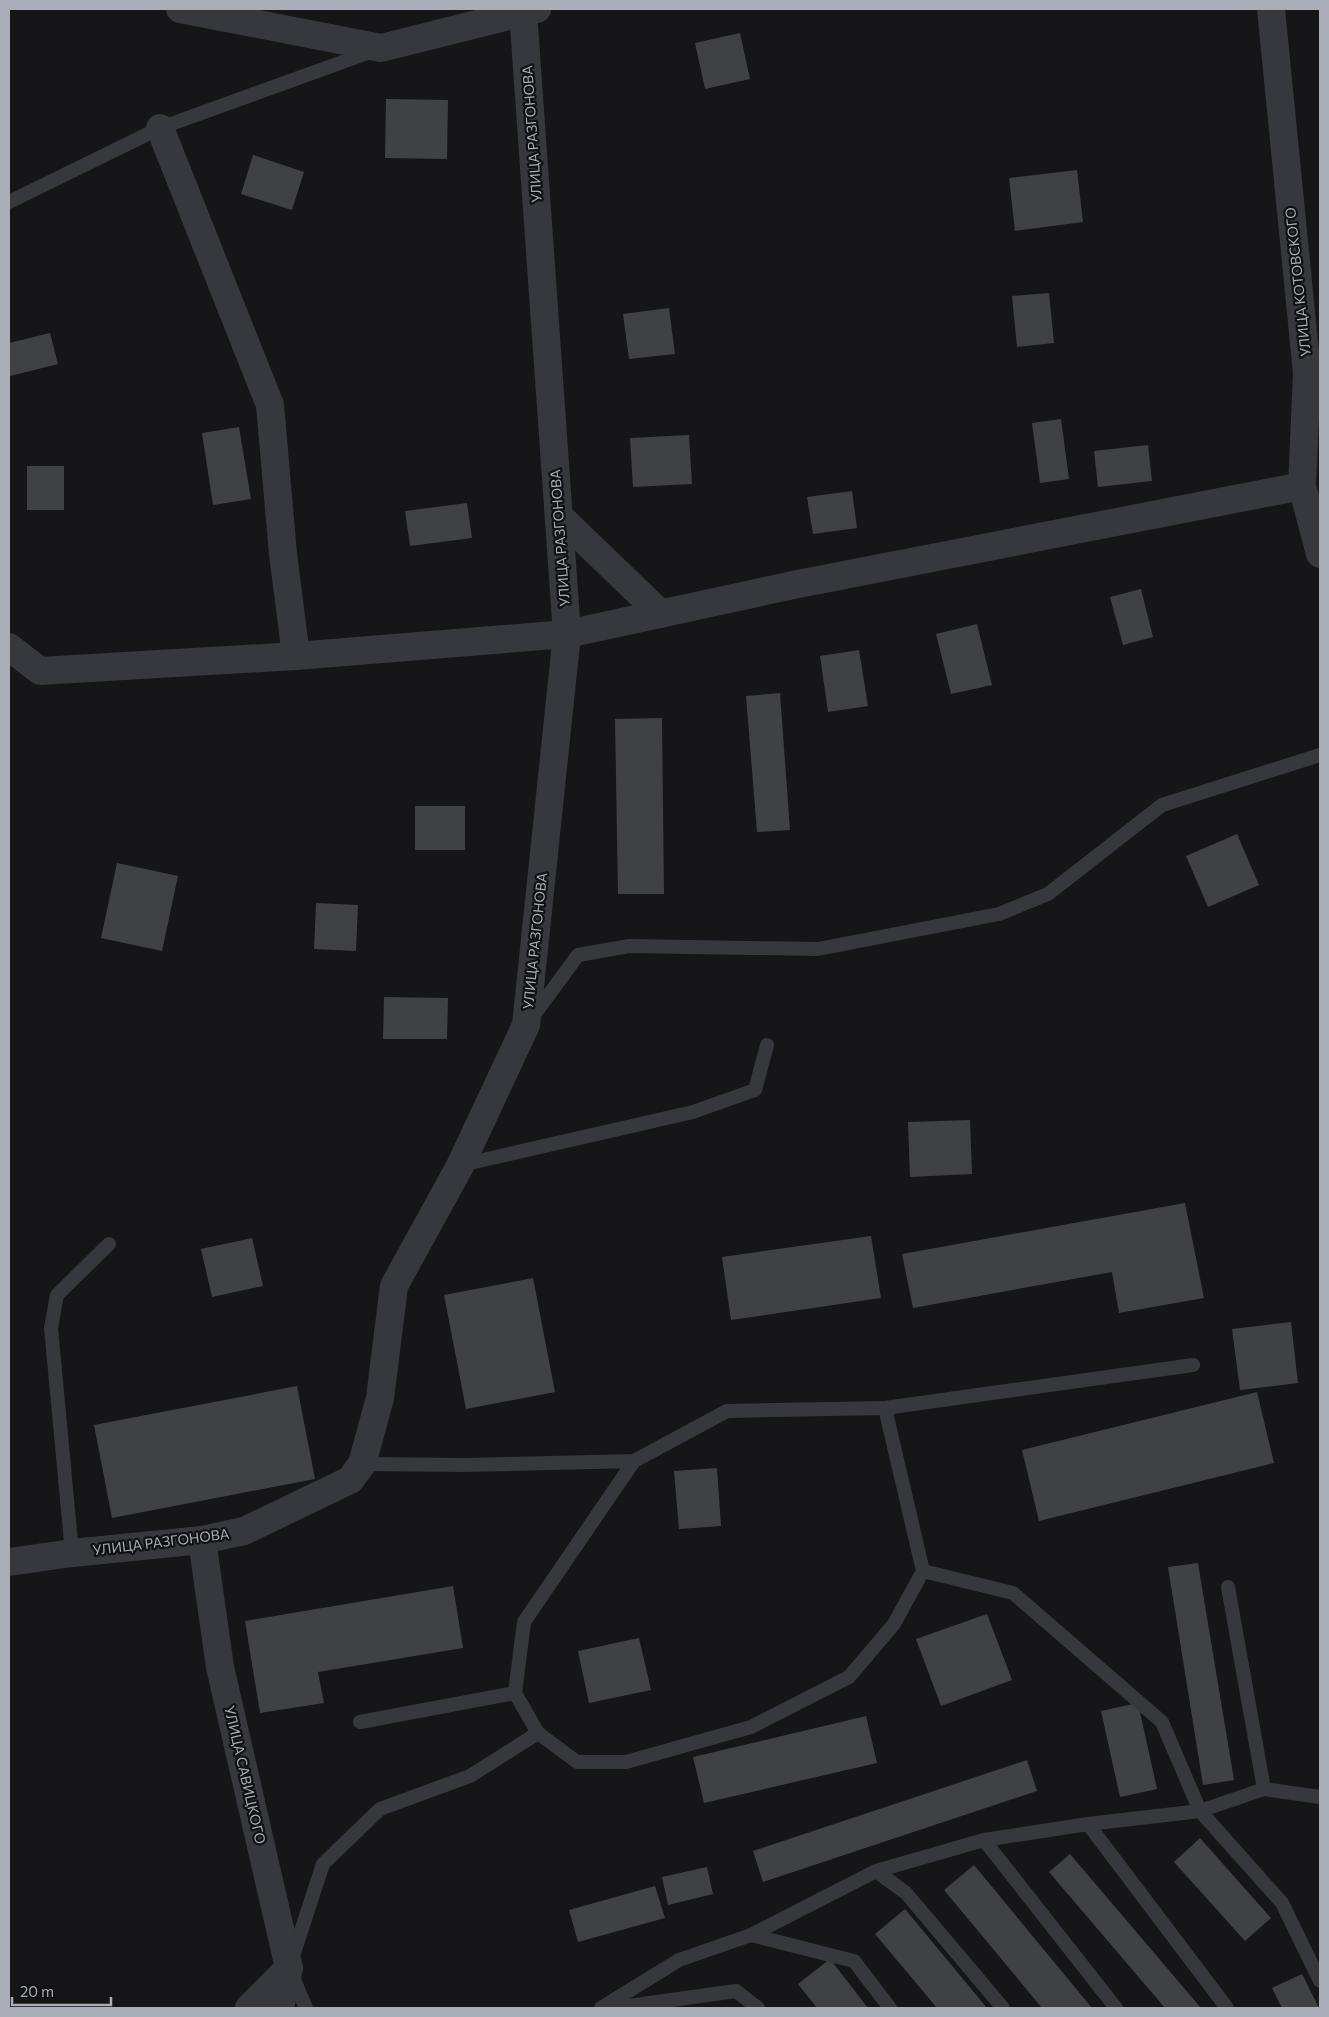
<svg xmlns="http://www.w3.org/2000/svg" width="1329" height="2017" font-family="Commissioner,sans-serif">
<style>
.building{fill:#404145}
.lines{fill:none;stroke-linecap:round;stroke-linejoin:round}
.service{stroke:#37383d;stroke-width:14}
.minor{stroke:#37383d;stroke-width:28}
.tertiary{stroke:#37383d;stroke-width:28}
.labels{text-anchor:middle;stroke-width:4.5;stroke-linejoin:round;paint-order:stroke}
.street-label{font-size:14px;fill:#a8adb8;stroke:#111113}
</style>
<rect width="100%" height="100%" fill="#161618"/>
<path class="building" d="M740 33 750 79 705 89 695 43Z
M386 99 448 100 447 159 385 158Z
M253 155 304 172 292 210 241 194Z
M1077 170 1083 222 1015 231 1009 178Z
M1049 293 1054 343 1017 347 1012 296Z
M669 308 675 354 629 359 623 314Z
M50 333 58 364 10 376 9 343Z
M1061 419 1069 479 1040 483 1032 423Z
M239 427 251 499 213 505 202 433Z
M689 435 692 484 633 487 630 438Z
M1148 445 1152 481 1098 487 1094 451Z
M27 466H64V510H27Z
M852 491 857 528 813 534 807 497Z
M467 503 472 538 410 546 405 511Z
M1141 589 1153 637 1123 645 1110 597Z
M977 624 992 685 951 694 936 634Z
M859 650 868 706 828 712 820 656Z
M780 693 790 830 757 832 746 696Z
M662 718 664 894H618L615 719Z
M415 806H465V850H415Z
M1237 834 1259 885 1208 907 1186 856Z
M117 863 178 876 162 951 101 938Z
M316 903 358 905 356 951 314 949Z
M384 997 448 998 447 1039H383Z
M970 1120 972 1174 910 1177 908 1122Z
M1185 1203 1204 1298 1119 1313 1112 1272 913 1308 902 1254Z
M871 1236 881 1298 731 1320 722 1257Z
M252 1238 263 1286 212 1297 201 1249Z
M533 1278 555 1392 466 1409 444 1295Z
M1291 1322 1298 1383 1240 1390 1232 1329Z
M297 1386 315 1479 112 1518 94 1425Z
M1257 1392 1274 1463 1039 1521 1022 1450Z
M717 1468 721 1526 679 1529 674 1471Z
M1198 1563 1234 1780 1203 1785 1168 1567Z
M453 1586 463 1648 318 1672 324 1703 260 1713 245 1621Z
M987 1614 1012 1680 941 1706 916 1639Z
M639 1638 651 1690 589 1703 578 1651Z
M1138 1703 1157 1789 1120 1797 1101 1711Z
M866 1716 877 1763 704 1803 693 1757Z
M1027 1760 1037 1791 763 1882 753 1851Z
M1200 1838 1271 1918 1245 1941 1174 1862Z
M1070 1854 1201 2008H1165L1049 1872Z
M974 1865 1092 2008H1042L944 1890Z
M707 1867 713 1894 668 1905 662 1877Z
M655 1886 665 1918 578 1942 569 1910Z
M905 1909 987 2008H937L875 1934Z
M830 1959 868 2008H817L798 1984Z
M1302 1974 1319 2008H1282L1272 1988Z"/>
<g class="lines">
<path class="service" d="M9 202 160 128 373 51
M531 1019 578 955 629 946 818 949 999 914 1048 894 1162 805 1320 755
M461 1165 693 1112 755 1090 767 1045
M634 1461 524 1622 515 1693 538 1733 577 1762H626L751 1727 849 1677 894 1624 923 1571 885 1408
M362 1464 465 1465 634 1461 727 1411 885 1408 1193 1365
M72 1553 51 1328 57 1295 109 1244
M923 1571 1013 1593 1162 1722 1200 1811 1282 1903 1320 1981
M1228 1587 1264 1789
M360 1722 515 1693
M1088 1824 1227 2008
M984 1840 1116 2008
M876 1871 906 1893 1003 2008
M751 1935 854 1961 890 2008
M306 2008 289 1968 323 1864 380 1809 470 1776 538 1733
M601 2008 679 1960 751 1935 876 1871 984 1840 1088 1824 1200 1811 1264 1789 1320 1797
M614 2008 736 1991 758 2008"/>
<path class="minor" d="M1271 9 1307 373 1302 486 1320 554
M160 128 270 405 283 554 296 656 567 634 798 584 1302 486
M559 516 661 614
M9 647 40 671 296 656
M202 1540 220 1667 289 1968 280 2008
M249 2008 289 1968"/>
<path class="tertiary" d="M180 9 381 48 537 9
M9 1562 72 1553 202 1540 244 1531 350 1480 362 1464 380 1398 394 1286 460 1166 526 1025 567 634 523 11"/>
</g>
<g class="labels">
<g class="street-label">
<text transform="translate(532 134) rotate(-94)" y="5">УЛИЦА РАЗГОНОВА</text>
<text transform="translate(1298 282) rotate(-96)" y="5">УЛИЦА КОТОВСКОГО</text>
<text transform="translate(560 538) rotate(-94)" y="5">УЛИЦА РАЗГОНОВА</text>
<text transform="translate(535 941) rotate(-84)" y="5">УЛИЦА РАЗГОНОВА</text>
<text transform="translate(161 1542) rotate(-7)" y="5">УЛИЦА РАЗГОНОВА</text>
<text transform="translate(245 1775) rotate(77)" y="5">УЛИЦА САВИЦКОГО</text>
</g>
</g>
<rect width="1329" height="2017" fill="none" stroke="#a8adb8" stroke-width="20"/>
<path d="M12 1997v8h99v-8" fill="none" stroke="#a8adb8" stroke-width="2.5"/>
<text x="20" y="1997" font-size="15" fill="#a8adb8" stroke="#111113" stroke-width="4" paint-order="stroke">20 m</text>
</svg>
